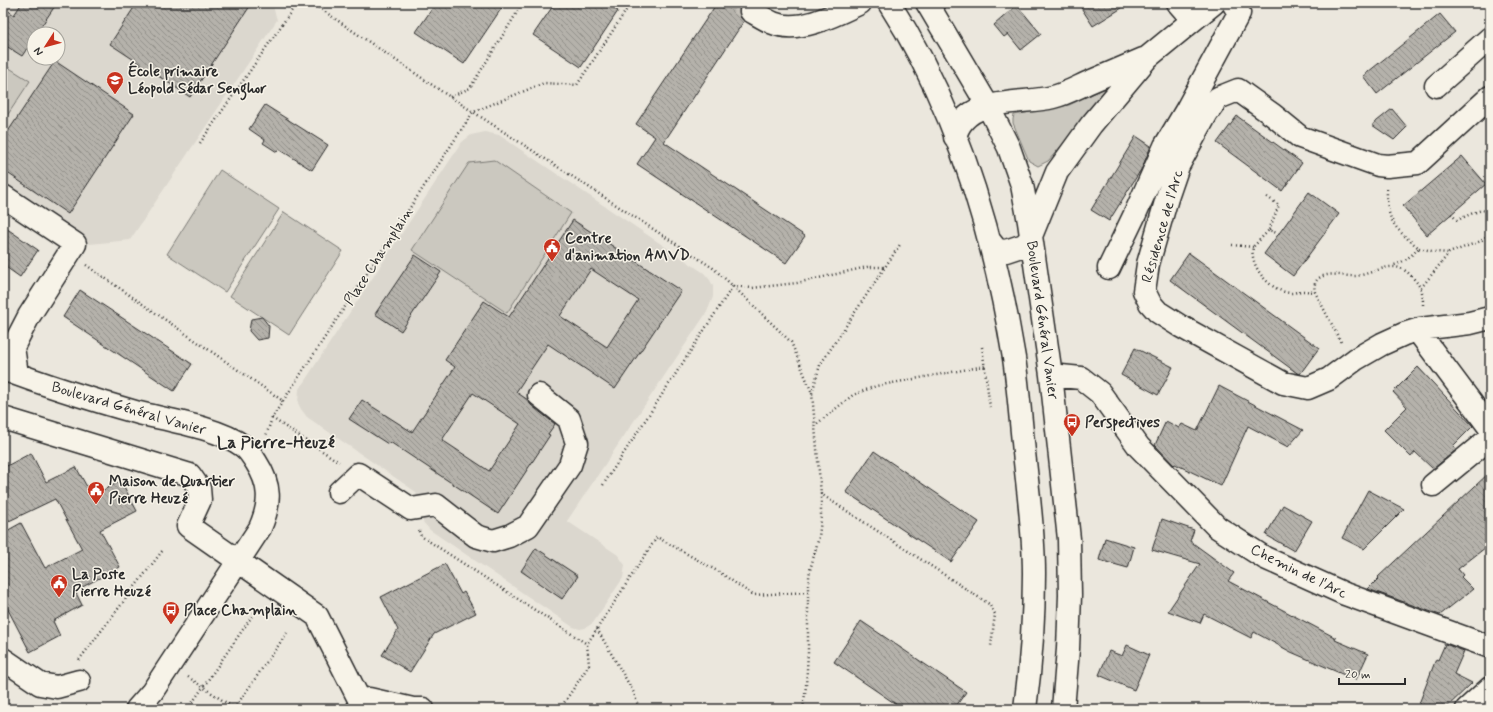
<svg xmlns="http://www.w3.org/2000/svg" width="1493" height="712" font-family="Mynerve,sans-serif">
<style>
.built{fill:#dbd7ce;fill-rule:evenodd}
.green{fill:#cbc8bf;stroke:#7b7a75}
.building{fill:url(#building-back-hatch);stroke:#2b2b2b;fill-rule:evenodd}
.lines{fill:none;stroke-linecap:round;stroke-linejoin:round}
.minor-tunnel{stroke:#c5c1b9;stroke-width:22;stroke-dasharray:22 11;stroke-linecap:butt}
.minor-casing{stroke:#2b2b2b;stroke-width:25}
.path{stroke:#2b2b2b;stroke-width:2.5;stroke-dasharray:1 3;stroke-linecap:butt}
.minor{stroke:#f7f3e8;stroke-width:22}
.labels{text-anchor:middle;stroke-width:3;stroke-linejoin:round;paint-order:stroke}
.poi-label{font-size:15px;font-weight:bold;fill:#2b2b2b;stroke:#f7f3e8;text-anchor:start}
.street-label{font-size:15px;fill:#2b2b2b;stroke:#f7f3e8}
.quarter-label{font-size:17px;font-weight:bold;fill:#2b2b2b;stroke:#f7f3e8}
</style>
<defs>
<pattern id="building-back-hatch" width="6" height="6" patternUnits="userSpaceOnUse"><rect width="6" height="6" fill="#b5b2ab"/><path d="M-1 5l2 2M0 0l6 6M5-1l2 2" fill="none" stroke="#93918b"/></pattern>
</defs>
<rect width="100%" height="100%" fill="#ebe7dd"/>
<filter id="ink" filterUnits="userSpaceOnUse"><feTurbulence type="fractalNoise" baseFrequency=".025" numOctaves="2"/><feDisplacementMap in="SourceGraphic" scale="8" xChannelSelector="R" yChannelSelector="G"/><feConvolveMatrix kernelMatrix="1 2 1 2 8 2 1 2 1" color-interpolation-filters="sRGB"/></filter>
<g filter="url(#ink)">
<path class="built" d="M3 3H272L277 20 130 240 90 244 3 187ZM34 34H58V58H34Z
M485 132 499 135 704 273 710 280 713 286V297L707 312 567 521 618 555 625 565 623 578 593 623 585 628 580 629 573 627 430 530 423 522 416 492 307 417 301 409 298 403 299 389 304 382 462 142 471 135Z"/>
<path class="green" d="M3 64 30 81 3 122Z
M1107 87 1109 88 1093 110 1048 161 1038 166 1029 161 1013 123V119L1014 115 1069 105Z
M494 160 571 213 507 313 412 250 469 163Z
M220 170 279 209 225 292 167 254Z
M284 212 343 251 289 335 230 296Z"/>
<path class="building" d="M22 3H57L36 34H34V38L22 56 3 44V7L14 15Z
M137 3H252L190 97 110 44Z
M436 3H505L464 64 416 32Z
M555 3H606L618 11 581 67 533 35Z
M717 3H742L739 11 740 17 744 21 664 142 805 236 786 263 637 164 655 137 636 124Z
M1078 3H1130L1093 26Z
M1017 5 1041 34 1021 50 1008 34 1004 37 994 25Z
M1440 14 1455 32 1377 94 1363 76Z
M55 61 134 114 68 214 3 170V139Z
M265 105 328 145 312 170 279 149 277 152 263 143 265 140 249 129Z
M1392 109 1407 127 1394 140 1372 125Z
M1237 116 1302 163 1282 191 1217 143Z
M1136 136 1151 146 1142 168 1109 221 1091 210Z
M1462 156 1486 184 1427 235 1403 206Z
M1309 192 1339 214 1293 276 1264 254Z
M573 220 681 291 615 389 548 344 516 392 528 400 531 405 555 424 548 434 550 435 498 514 390 442 388 444 349 419 362 400 412 432 455 367 445 360 484 301 509 317ZM591 269 638 300 607 347 560 316ZM473 393 520 424 489 471 442 440Z
M3 226 38 250 20 277 3 265Z
M1189 253 1319 348 1300 374 1297 373 1170 280Z
M415 255 441 272 401 331 375 314Z
M80 290 192 364 174 391 63 317Z
M262 317 269 326 268 338 257 340 249 331 251 319Z
M1135 348 1173 367 1158 395 1121 375Z
M1418 367 1473 426 1453 446 1456 450 1433 469 1415 452 1411 457 1384 430 1407 407 1393 392Z
M1219 386 1303 430 1288 447 1248 426 1221 486 1175 464 1174 465 1155 445 1166 421 1179 428 1182 424 1197 431Z
M874 451 979 522 951 562 846 492Z
M31 453 46 482 76 467 92 496 121 481 137 511 100 530 120 567 75 591 82 605 53 621 60 636 30 652 3 600V533L21 523 45 568 82 549 55 499 9 521 3 509V468Z
M1490 472V544L1458 569 1463 575 1461 577 1473 589 1440 615 1368 589 1379 578 1378 577Z
M1368 490 1404 509 1364 549 1342 538Z
M1283 505 1312 521 1294 551 1266 535Z
M1162 519 1194 530 1190 541 1234 573 1228 581 1336 638 1335 640 1368 654 1356 680 1291 652 1254 632 1251 638 1204 614 1200 623 1168 611 1200 564 1152 550Z
M1105 538 1134 547 1128 568 1099 560Z
M536 548 578 576 562 599 521 571Z
M445 564 461 594 464 592 476 613 434 634 410 672 382 655 398 630 381 597Z
M861 621 966 692 954 709H903L834 662Z
M1445 644 1464 651 1454 674 1472 683 1445 709H1417L1436 659 1438 660Z
M1127 645 1149 655 1134 690 1099 675 1109 651 1122 656Z"/>
<g class="lines">
<path class="minor-tunnel" d="M739 3 751 11"/>
<defs>
<path id="minor" d="M889 3C956 107 994 236 1014 358 1018 385 1020 414 1023 442 1027 485 1034 529 1034 573 1034 619 1031 664 1025 709
M927 3 988 106 1009 148 1022 185 1029 222 1051 375 1069 539 1070 595 1068 649 1063 709
M1178 3 1192 19
M751 11C758 15 766 20 773 23 799 34 837 14 860 3
M1436 86 1490 38
M1490 97 1418 163 1387 166 1378 165 1300 137 1273 115 1238 90 1218 98 1207 113 1178 166 1167 198 1148 264 1144 291 1150 303 1158 312 1180 326 1283 383 1308 388 1329 379 1356 359 1382 344 1404 334 1420 329 1470 323 1490 318
M955 137C965 95 1022 105 1053 97 1065 94 1076 88 1087 83 1106 75 1124 67 1143 59
M3 196 75 244 29 316 13 347 17 374
M989 240 997 250 1006 251 1024 245 1028 241 1031 236 1057 172 1091 125 1148 57 1214 3
M1109 268 1135 214 1165 146 1187 109 1239 13 1233 3
M1417 330 1490 428
M3 369C47 386 93 400 139 413 168 420 219 428 243 446 249 450 252 456 256 462 271 485 271 503 260 528L152 692 137 709
M1051 375 1081 378 1100 393 1139 447 1217 527 1265 558 1345 594 1490 647
M3 418 190 475 199 488 200 500 188 526 317 616 364 709
M1433 485 1490 438
M339 492 358 474 411 509 436 505 476 536 493 541 509 536 528 526 570 465 577 443 569 419 539 395
M3 659 40 684 57 687 79 681
M360 702 369 699 413 709H423
M1467 709 1490 688"/>
</defs>
<use href="#minor" class="minor-casing"/>
<path class="path" d="M312 3 441 91 713 268 733 286 791 342 812 393 821 494 989 604 995 614 991 646
M450 97 470 88 518 11 521 3
M200 143 297 3
M1387 189C1386 221 1395 229 1419 248 1411 256 1404 262 1394 265
M1267 197 1279 205 1269 230
M1451 214 1457 220C1466 217 1481 207 1490 211
M1279 234 1269 230 1253 247C1249 267 1271 292 1291 293 1295 293 1299 291 1303 291 1307 291 1311 292 1315 292
M1232 245 1253 247
M1419 248 1436 252 1449 253
M86 265 283 401 272 418 266 436
M733 286 752 288 797 283 867 267H885
M1421 288 1449 253 1481 241 1490 233
M1341 342 1315 292C1314 287 1314 282 1319 278 1330 271 1344 277 1356 276 1378 273 1395 256 1413 278 1422 288 1423 292 1423 306
M982 347 990 407
M812 393 820 365 901 243
M283 401 473 112 544 83 577 85 631 3
M272 418 339 462
M814 426 853 395 876 386 985 366
M603 485 733 286
M419 531 421 536 587 644
M597 629 634 693 639 709
M79 660 163 550
M188 677 234 708
M188 709 255 612
M234 709 287 633
M560 709 589 665 587 644 657 537 719 572 753 595 808 592
M803 709 806 686 808 653V585L810 570 819 537 821 520V494"/>
<use href="#minor" class="minor"/>
</g>
</g>
<defs>
<symbol id="school-pin" viewBox="-11 -11 22 30"><path d="M0 17L-7.5 6A9.5 9.5 0 1 1 7.5 6Z" fill="#c8321e" stroke="#f7f3e8"/><path d="M0-5L7-2L0 1L-7-2ZM-4 1L0 2.5L4 1V4Q0 6-4 4Z" fill="#fff"/></symbol>
<symbol id="civic-pin" viewBox="-11 -11 22 30"><path d="M0 17L-7.5 6A9.5 9.5 0 1 1 7.5 6Z" fill="#c8321e" stroke="#f7f3e8"/><path d="M-.6-6.5H3V-4.5H.6V-3L4-1V1h2V6H-6V1h2V-1L-.6-3ZM-1.2 2.5V6h2.4V2.5Z" fill="#fff"/></symbol>
<symbol id="bus-pin" viewBox="-11 -11 22 30"><path d="M0 17L-7.5 6A9.5 9.5 0 1 1 7.5 6Z" fill="#c8321e" stroke="#f7f3e8"/><path d="M-5-6H5V4H4V6H2V4H-2V6H-4V4H-5ZM-3.5-4V0h7V-4ZM-3.5 1.2v1.5H-2V1.2ZM2 1.2v1.5H3.5V1.2Z" fill="#fff"/></symbol>
</defs>
<g fill-rule="evenodd">
<use href="#school-pin" x="105" y="70" width="20" height="27"/>
<use href="#civic-pin" x="542" y="237" width="20" height="27"/>
<use href="#bus-pin" x="1062" y="412" width="20" height="27"/>
<use href="#civic-pin" x="86" y="480" width="20" height="27"/>
<use href="#civic-pin" x="49" y="573" width="20" height="27"/>
<use href="#bus-pin" x="161" y="600" width="20" height="27"/>
</g>
<g class="labels">
<g class="poi-label">
<text x="128" y="76">École primaire<tspan x="128" dy="17">Léopold Sédar Senghor</tspan></text>
<text x="565" y="243">Centre<tspan x="565" dy="17">d'animation AMVD</tspan></text>
<text x="1085" y="427">Perspectives</text>
<text x="109" y="486">Maison de Quartier<tspan x="109" dy="17">Pierre Heuzé</tspan></text>
<text x="72" y="579">La Poste<tspan x="72" dy="17">Pierre Heuzé</tspan></text>
<text x="184" y="615">Place Champlain</text>
</g>
<g class="street-label">
<text transform="translate(1162 226) rotate(-74)" y="5">Résidence de l'Arc</text>
<text transform="translate(378 256) rotate(-57)" y="5">Place Champlain</text>
<text transform="translate(1043 320) rotate(82)" y="5">Boulevard Général Vanier</text>
<text transform="translate(129 408) rotate(16)" y="5">Boulevard Général Vanier</text>
<text transform="translate(1299 571) rotate(26)" y="5">Chemin de l'Arc</text>
</g>
<g class="quarter-label">
<text x="276" y="448">La Pierre-Heuzé</text>
</g>
</g>
<rect width="1493" height="712" fill="none" stroke="#f7f3e8" stroke-width="16"/>
<rect x="8" y="8" width="1477" height="696" fill="none" stroke="#2b2b2b" stroke-width="1.5" filter="url(#ink)"/>
<g transform="translate(46 46) rotate(234)"><circle r="19" fill="#f7f3e8" stroke="#a5a39c"/>
<path d="M0-3L7 15L0 10L-7 15Z" fill="#c8321e"/>
<text y="-6" font-size="11" font-weight="bold" text-anchor="middle" fill="#2b2b2b">N</text>
</g>
<path d="M1339 678v6h66v-6" fill="none" stroke="#2b2b2b" stroke-width="2"/>
<text x="1345" y="678" font-size="12" fill="#2b2b2b" stroke="#f7f3e8" stroke-width="3" paint-order="stroke">20 m</text>
</svg>
